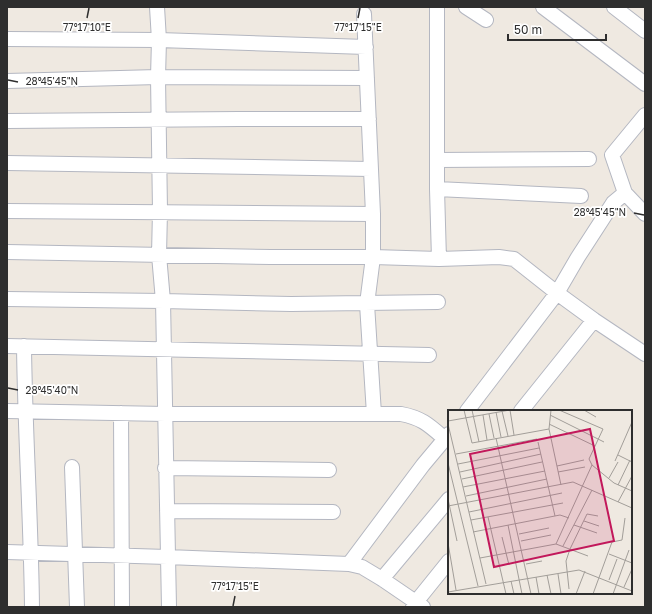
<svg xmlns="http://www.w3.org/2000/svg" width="652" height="614" font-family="'Golos Text',sans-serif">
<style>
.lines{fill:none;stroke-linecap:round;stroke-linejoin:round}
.street-casing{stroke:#b4b7c1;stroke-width:16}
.street{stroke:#fff;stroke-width:14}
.ticks{fill:none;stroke:#2e2e2e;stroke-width:1.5}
.inset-road{fill:none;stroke:#a29e99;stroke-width:1}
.view{fill:#c2185b;fill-opacity:0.15;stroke:#c2185b;stroke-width:2}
.inset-edge{fill:none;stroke:#2e2e2e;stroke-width:2}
.ticks-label{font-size:10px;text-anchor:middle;fill:#2e2e2e;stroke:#fff;stroke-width:3.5;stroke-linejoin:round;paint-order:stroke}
</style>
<rect width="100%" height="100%" fill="#efe9e1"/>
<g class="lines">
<defs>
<path id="street" d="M157 7 159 40 158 77 160 211 159 255 163 301 169 607
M437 7V189L439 259
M466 7 486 20
M543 7 645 84
M614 7 645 31
M364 14 373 214V257L367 304 374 414
M7 39 159 40 366 47
M7 81 158 77 367 78
M645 115 612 155 625 193 645 214
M7 121 239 119H369
M437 160 589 159
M7 163 371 169
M437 189 581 196
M7 211 373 214
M7 252 271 257H373L439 259 499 257 514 259 557 293 594 320 645 354
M7 299 163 301 291 304 438 302
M7 346C148 350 288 351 429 355
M24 346C25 433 31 520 32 607
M7 411 165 414H401C422 418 429 425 445 439
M467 411 557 293 578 257 613 203 625 193
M521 411 594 320
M121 413 122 607
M72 467 77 607
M165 468 329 470
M167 511 333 512
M7 552 167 557 349 564 362 567 382 579 423 607
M349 564 423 465 449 434
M382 579 449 499
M413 607 416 602 449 561"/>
</defs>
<use href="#street" class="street-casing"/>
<use href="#street" class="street"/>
</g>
<path class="ticks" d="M87 18 89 8M358 18 360 8M8 80 18 82M634 213 644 215M8 388 18 390M233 606 235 596"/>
<g transform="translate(448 410)">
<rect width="184" height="184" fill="#efe9e1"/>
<path class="inset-road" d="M16 0 24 33 101 19M24 0 31 32M62 0 66 25M103 0 101 19 113 75M111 0 155 19 141 49 144 55 166 73 184 81M136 0 148 7M54 1 60 26M48 2 53 27M41 4 46 28M35 5 39 30M102 5 156 32M0 11 62 0M0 14 38 174M101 14 147 36M48 28 83 184M90 32 107 106M8 44 89 29M170 45 184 52M167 51 184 12M0 53 30 176M10 54 91 38M109 56 136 50M12 62 93 44M110 62 137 57M161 68 170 52M14 69 94 52M170 75 182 50M15 77 97 61M18 86 99 69M0 89 9 131M170 92 184 66M0 96 125 72 184 98M21 102 114 83M40 107 58 184M23 110 115 93M136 111 151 116M60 115 74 184M126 115 149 123M25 122 112 105 121 108M71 124 101 118M54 127 61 155M73 131 103 125M0 133 8 180M108 134 144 55M115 136 144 80M161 144 184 153M32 148 108 134 140 146M78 154 94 151M110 164 113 184M99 165 103 184M88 167 91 184M161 170 169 149M63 171 66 184M176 177 184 159M121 179 118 151 122 139 139 104 150 106M0 182 131 160 184 181M128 184 137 161M145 184 164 132 174 130 177 108M165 184 181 140"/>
<path class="view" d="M142 19 166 131 46 157 22 44Z"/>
<rect width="184" height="184" class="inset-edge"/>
</g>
<g class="ticks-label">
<text x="87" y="31">77°17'10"E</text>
<text x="358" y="31">77°17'15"E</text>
<text x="52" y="85">28°45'45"N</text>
<text x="600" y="216">28°45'45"N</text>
<text x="52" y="394">28°45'40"N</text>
<text x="235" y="590">77°17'15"E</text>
</g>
<rect width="652" height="614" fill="none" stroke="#2e2e2e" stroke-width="16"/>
<path d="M508 34v6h98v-6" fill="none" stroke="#2e2e2e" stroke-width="2"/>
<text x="514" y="34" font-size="12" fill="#2e2e2e" stroke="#ffffff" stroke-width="3" paint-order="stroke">50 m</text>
</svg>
